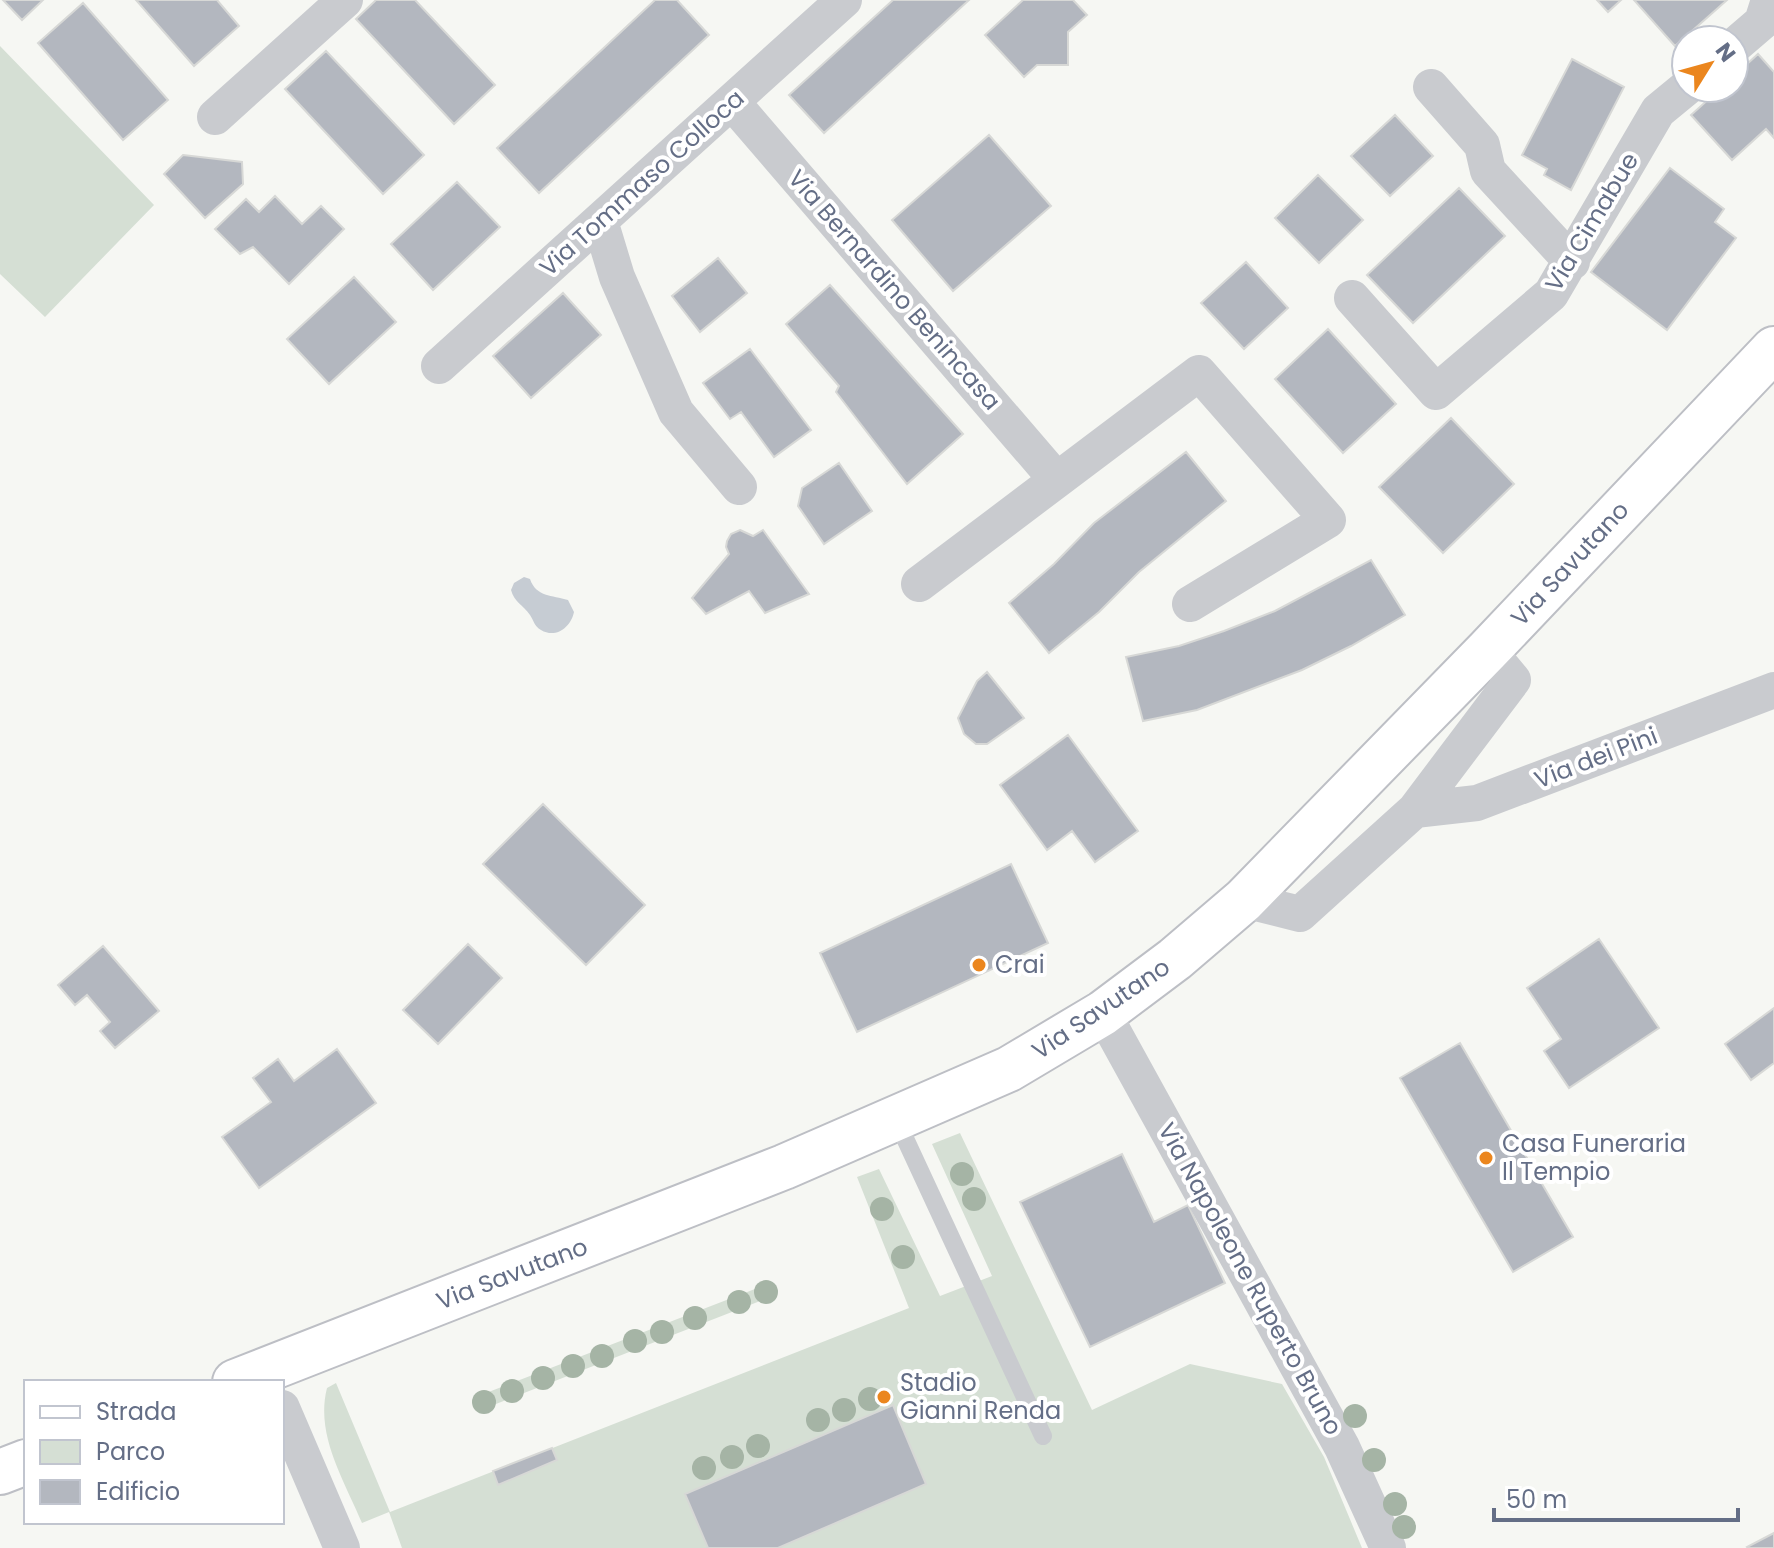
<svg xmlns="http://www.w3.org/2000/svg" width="1774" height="1548" font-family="Poppins,sans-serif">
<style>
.green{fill:#d5dfd4}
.water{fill:#c6ccd3}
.building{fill:#b3b7bf;stroke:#d7d8d6;stroke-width:2}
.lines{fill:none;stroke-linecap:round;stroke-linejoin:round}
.secondary-casing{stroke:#bdbfc5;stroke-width:48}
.lane{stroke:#c9cbcf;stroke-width:18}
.street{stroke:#c9cbcf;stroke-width:36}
.secondary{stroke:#fff;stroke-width:44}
.tree{fill:#a5b4a5}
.poi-dot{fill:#eb861e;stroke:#fff;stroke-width:3}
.labels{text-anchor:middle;stroke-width:8;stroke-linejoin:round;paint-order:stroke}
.street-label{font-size:24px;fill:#646e86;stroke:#fff}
.poi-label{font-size:24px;fill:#646e86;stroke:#fff;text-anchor:start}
</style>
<rect width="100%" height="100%" fill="#f6f7f3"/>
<path class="green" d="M0 46 154 205 45 317 0 274Z
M960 1133 1092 1410 1190 1364 1282 1384 1324 1457 1362 1548H402L389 1512 362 1523C344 1480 315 1435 327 1388L336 1383 390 1512 909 1308 857 1177 879 1169 940 1296 992 1276 932 1144Z
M768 1284 773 1296 478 1411 473 1398Z"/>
<path class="water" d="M524 577 530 579C536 597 552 595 568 600L574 612C571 627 556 639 541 630 534 626 534 621 530 615 523 605 514 602 511 590L514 583Z"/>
<path class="building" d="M3 0H43L22 20Z
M136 0H217L239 26 194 66Z
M376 0H415L495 85 454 124 356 19Z
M655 0H677L709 35 539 193 497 148Z
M893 0H969L824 133 789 95Z
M1023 0H1073L1087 15 1068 32V65H1037L1024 77 985 35Z
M1597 0H1621L1608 12Z
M1634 0H1727L1675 46Z
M83 3 168 100 123 140 38 43Z
M326 51 424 155 383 194 285 89Z
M1758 54 1774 72V138L1766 129 1732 160 1691 115 1721 88H1734V76Z
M1572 59 1624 87 1571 190 1544 175 1547 169 1522 155Z
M1395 115 1433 156 1390 196 1351 156Z
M989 135 1051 206 953 291 892 220Z
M183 155 242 162 243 184 205 218 164 174Z
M1670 168 1724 209 1715 222 1736 238 1667 330 1591 272Z
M1318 175 1363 220 1319 263 1275 218Z
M457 182 500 227 433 290 391 244Z
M1459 188 1505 236 1413 323 1367 275Z
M275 196 302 224 321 206 344 229 289 284 253 247 240 254 215 229 246 199 259 212Z
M718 258 747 293 700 332 672 296Z
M1246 262 1288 308 1244 349 1201 303Z
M354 277 396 322 329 384 287 339Z
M830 285 963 434 907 484 836 392 839 386 786 324Z
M563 293 601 335 531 398 493 356Z
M1328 329 1396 404 1343 453 1275 379Z
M750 349 811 430 774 457 741 412 730 419 703 383Z
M1451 418 1514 484 1443 553 1379 487Z
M1186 452 1226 501 1139 572 1099 612 1049 653 1009 603 1054 564 1094 523Z
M839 463 872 511 824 544 798 506 802 488Z
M740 530 753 536 763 530 809 594 765 613 749 591 706 614 692 598 729 554 726 547 727 541 731 534Z
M1371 560 1405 615 1351 646 1302 670 1197 710 1143 721 1126 657 1179 646 1224 631 1275 611Z
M987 672 1024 718 987 744H976L964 734 958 718 977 681Z
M1068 735 1138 831 1095 862 1072 831 1047 850 1000 785Z
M543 804 645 905 586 965 483 864Z
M1011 864 1048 943 857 1032 820 953Z
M1599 939 1659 1028 1569 1088 1544 1051 1561 1039 1527 988Z
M468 944 502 978 438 1044 403 1010Z
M103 946 159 1011 115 1048 100 1031 110 1022 87 995 75 1005 58 985Z
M1774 1008V1063L1751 1080 1725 1044Z
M1460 1043 1573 1237 1513 1272 1400 1078Z
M337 1049 376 1103 259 1188 222 1137 271 1102 253 1078 278 1059 294 1081Z
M1122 1154 1154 1222 1188 1205 1225 1283 1090 1347 1020 1202Z
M893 1405 926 1484 778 1548H708L685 1494Z
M552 1448 557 1460 498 1485 493 1471Z
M1774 1533V1548H1748L1747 1547Z"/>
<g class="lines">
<defs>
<path id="secondary" d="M235 1382 784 1167 1009 1069 1103 1013 1175 959 1244 900 1488 650 1774 349
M0 1472 26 1462"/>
</defs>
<use href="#secondary" class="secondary-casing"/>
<path class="lane" d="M896 1119 1043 1436"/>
<path class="street" d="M1734 46 1762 22 1769 0
M1431 87 1482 145 1488 171 1572 262
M732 102 1056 479
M215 117 345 0
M600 221 617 277 676 412 739 487
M1352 298 1436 392 1551 294 1658 111 1686 88
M439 366 844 0
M919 584 1199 373 1328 520 1190 604
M1415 810 1477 803 1774 690
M1244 900 1300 914 1415 810 1513 680 1488 650
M1103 1013 1342 1447 1388 1548
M282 1408 342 1548"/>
<use href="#secondary" class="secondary"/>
</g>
<g class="tree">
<circle cx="962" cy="1174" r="12"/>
<circle cx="974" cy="1199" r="12"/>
<circle cx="882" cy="1209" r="12"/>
<circle cx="903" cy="1257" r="12"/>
<circle cx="766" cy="1292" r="12"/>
<circle cx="739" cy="1302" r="12"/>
<circle cx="695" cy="1318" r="12"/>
<circle cx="662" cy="1332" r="12"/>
<circle cx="635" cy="1341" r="12"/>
<circle cx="602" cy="1356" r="12"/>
<circle cx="573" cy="1366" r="12"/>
<circle cx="543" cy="1378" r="12"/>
<circle cx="512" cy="1391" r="12"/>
<circle cx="870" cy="1399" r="12"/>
<circle cx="484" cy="1402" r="12"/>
<circle cx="844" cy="1410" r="12"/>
<circle cx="1355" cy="1416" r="12"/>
<circle cx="818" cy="1420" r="12"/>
<circle cx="758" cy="1446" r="12"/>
<circle cx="732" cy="1457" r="12"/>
<circle cx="1374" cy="1460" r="12"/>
<circle cx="704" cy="1468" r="12"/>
<circle cx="1395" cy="1504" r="12"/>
<circle cx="1404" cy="1527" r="12"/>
</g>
<g class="poi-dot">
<circle cx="979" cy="965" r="8"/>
<circle cx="1486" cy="1158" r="8"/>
<circle cx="884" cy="1397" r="8"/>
</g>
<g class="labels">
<g class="street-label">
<text transform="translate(642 183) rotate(-42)" y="8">Via Tommaso Colloca</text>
<text transform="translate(1592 222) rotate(-59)" y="8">Via Cimabue</text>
<text transform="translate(894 290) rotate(49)" y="8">Via Bernardino Benincasa</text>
<text transform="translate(1570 564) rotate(-47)" y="8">Via Savutano</text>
<text transform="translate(1596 758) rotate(-21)" y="8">Via dei Pini</text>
<text transform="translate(1101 1009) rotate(-34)" y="8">Via Savutano</text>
<text transform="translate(512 1274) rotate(-21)" y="8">Via Savutano</text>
<text transform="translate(1250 1279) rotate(61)" y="8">Via Napoleone Ruperto Bruno</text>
</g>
<g class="poi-label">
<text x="995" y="973">Crai</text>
<text x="1502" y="1152">Casa Funeraria<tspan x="1502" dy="28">Il Tempio</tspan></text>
<text x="900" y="1391">Stadio<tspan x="900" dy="28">Gianni Renda</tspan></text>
</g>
</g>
<rect x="24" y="1380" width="260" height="144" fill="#ffffff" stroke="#c1c5cf" stroke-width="2"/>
<rect x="40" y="1406" width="40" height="12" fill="#ffffff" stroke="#c1c5cf" stroke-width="2"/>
<text x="96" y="1420" font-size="24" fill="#646e86">Strada</text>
<rect x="40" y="1440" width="40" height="24" fill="#d5dfd4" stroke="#c1c5cf" stroke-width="2"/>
<text x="96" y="1460" font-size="24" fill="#646e86">Parco</text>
<rect x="40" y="1480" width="40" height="24" fill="#b3b7bf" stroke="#c1c5cf" stroke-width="2"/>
<text x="96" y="1500" font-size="24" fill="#646e86">Edificio</text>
<g transform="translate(1710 64) rotate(53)"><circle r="38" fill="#ffffff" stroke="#c1c5cf" stroke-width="2"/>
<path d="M0-6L14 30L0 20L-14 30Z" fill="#eb861e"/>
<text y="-12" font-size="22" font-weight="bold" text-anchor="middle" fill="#646e86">N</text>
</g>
<path d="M1494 1508v12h244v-12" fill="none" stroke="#646e86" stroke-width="4"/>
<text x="1506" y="1508" font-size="24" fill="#646e86" stroke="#ffffff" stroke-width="6" paint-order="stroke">50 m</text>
</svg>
